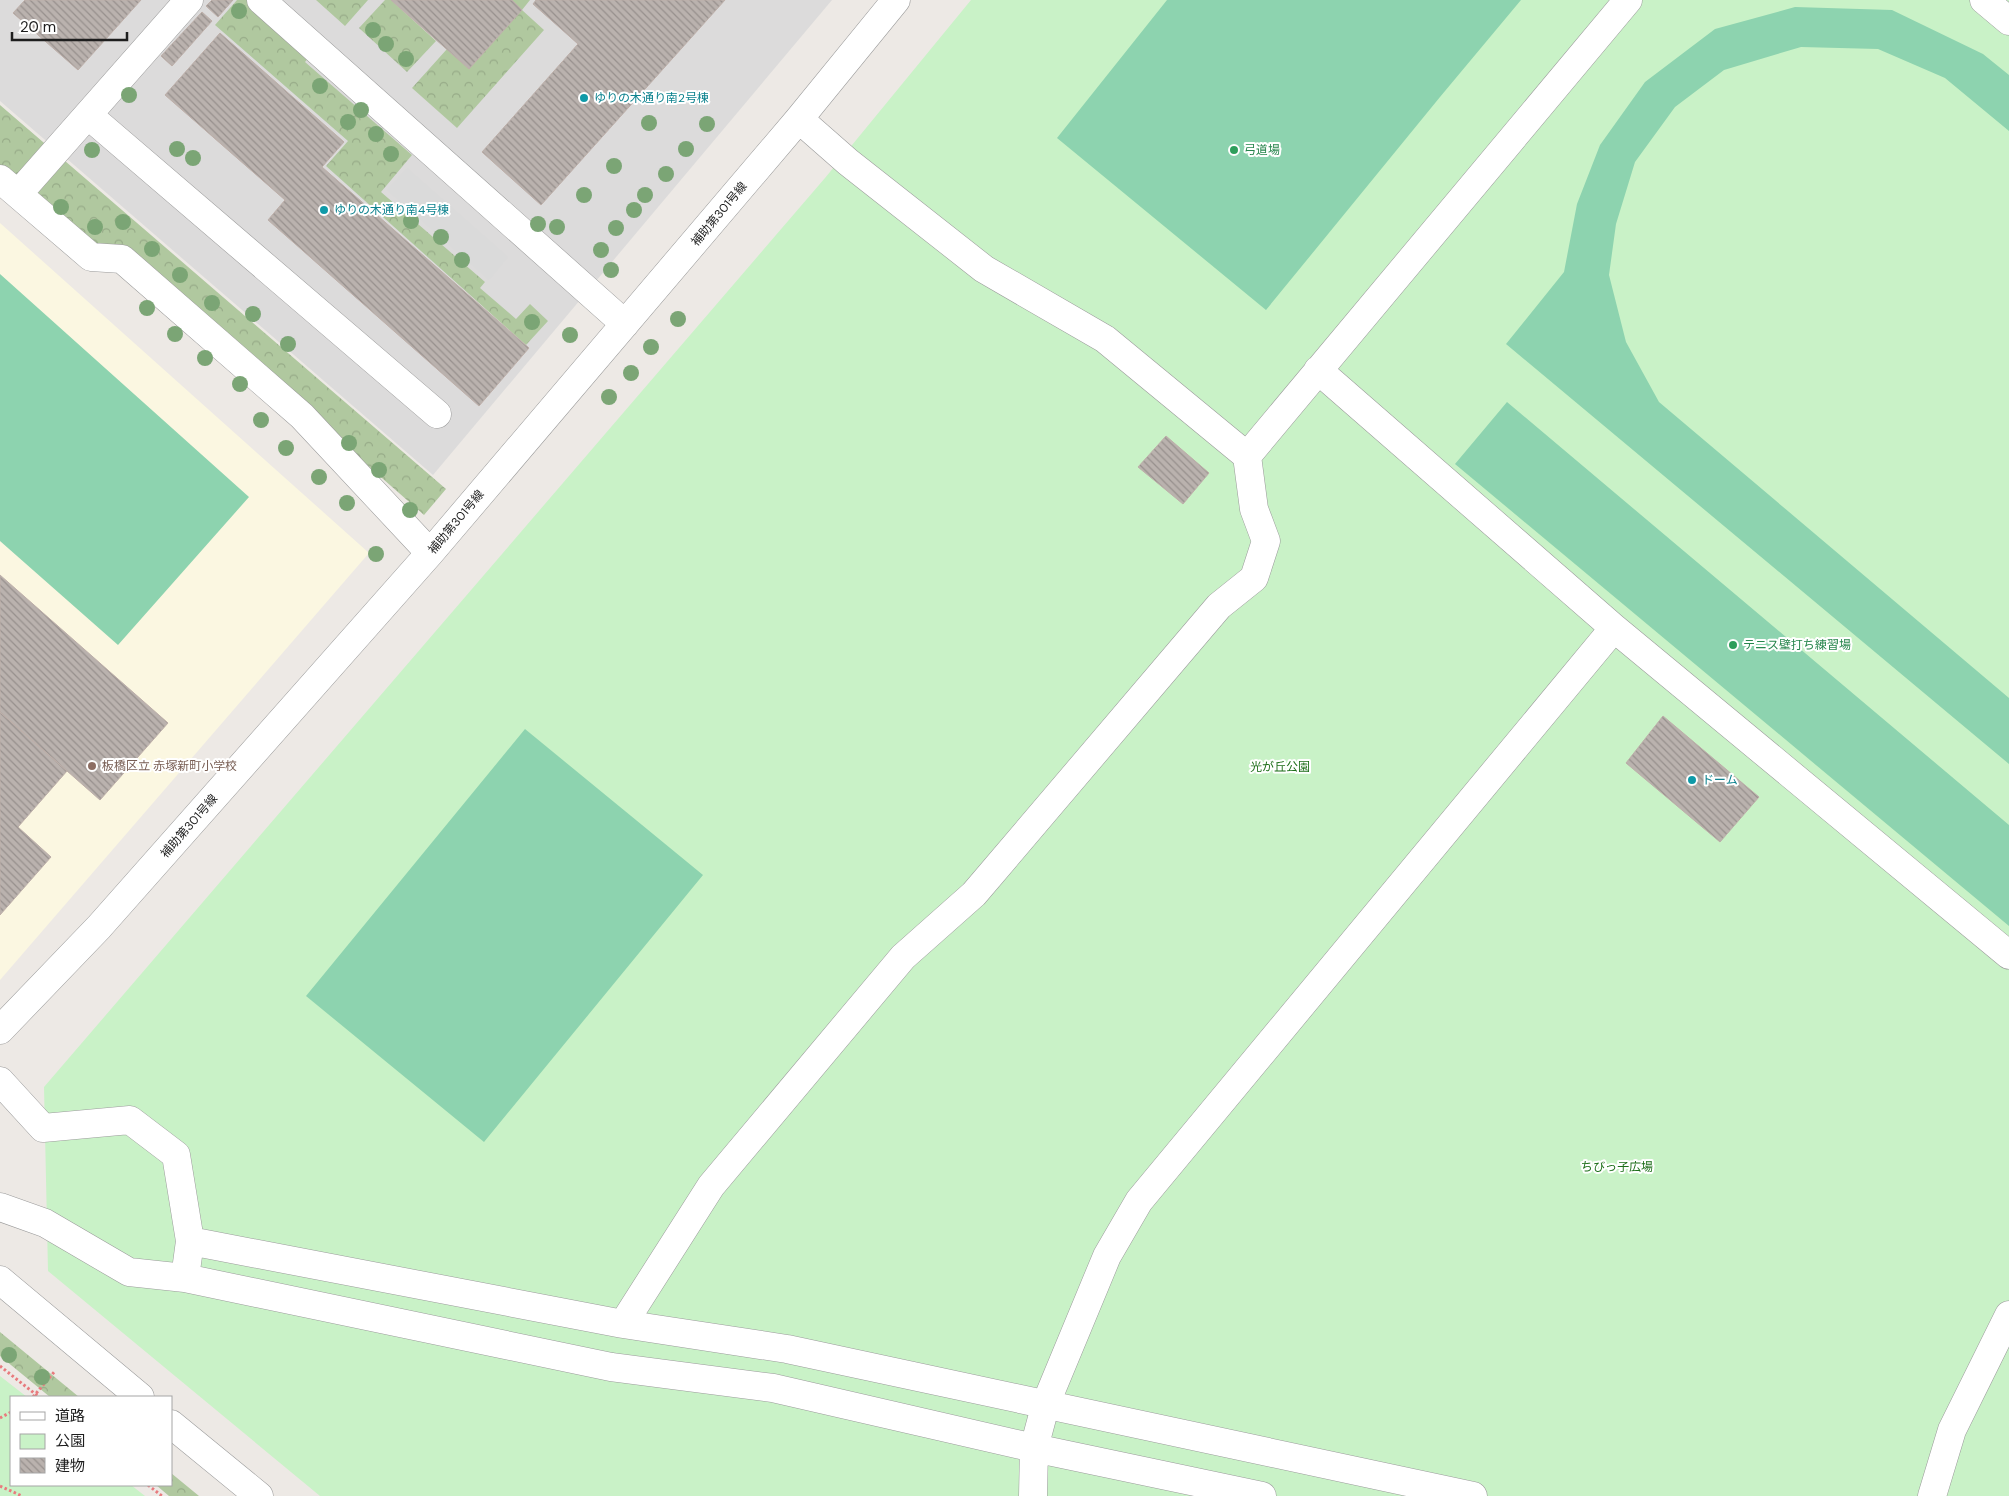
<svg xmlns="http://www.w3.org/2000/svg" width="2009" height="1496" font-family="'DM Sans','Noto Sans JP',sans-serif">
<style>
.residential{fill:#dcdbdb}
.education{fill:#fbf7e1}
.forest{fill:url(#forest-crowns)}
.park{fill:#c9f2c7}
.pitch{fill:#8dd3af}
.parking{fill:#dadada}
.building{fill:url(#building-back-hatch);stroke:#bdafa9}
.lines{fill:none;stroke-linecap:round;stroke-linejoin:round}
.minor-casing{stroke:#9b9b9b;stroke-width:29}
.path{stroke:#e87b7e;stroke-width:3;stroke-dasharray:2.5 2.5;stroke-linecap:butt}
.minor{stroke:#fff;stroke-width:28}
.tree{fill:#7ba575}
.culture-dot{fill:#0f9aa8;stroke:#fff;stroke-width:2}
.leisure-dot{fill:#2e9e5b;stroke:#fff;stroke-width:2}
.education-dot{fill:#8d6e63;stroke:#fff;stroke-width:2}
.labels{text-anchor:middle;stroke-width:4;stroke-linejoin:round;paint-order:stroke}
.culture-label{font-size:12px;fill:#0d838f;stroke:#fff;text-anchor:start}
.leisure-label{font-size:12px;fill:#27864d;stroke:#fff;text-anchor:start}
.street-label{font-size:12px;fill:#1e1e1e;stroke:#fff}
.education-label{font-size:12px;fill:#785e54;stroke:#fff;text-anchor:start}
.park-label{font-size:12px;fill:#1d6e19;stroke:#fff}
</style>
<defs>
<pattern id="forest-crowns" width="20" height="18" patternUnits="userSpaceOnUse" patternTransform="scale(1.25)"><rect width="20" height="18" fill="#b0c89f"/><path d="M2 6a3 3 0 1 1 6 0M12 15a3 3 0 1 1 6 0" fill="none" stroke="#97ab88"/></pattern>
<pattern id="building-back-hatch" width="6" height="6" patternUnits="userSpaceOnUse" patternTransform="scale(1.25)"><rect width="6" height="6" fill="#bab2ae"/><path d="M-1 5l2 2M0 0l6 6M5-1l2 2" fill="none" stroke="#97908d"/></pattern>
</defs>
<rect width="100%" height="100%" fill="#ede9e5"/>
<path class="residential" d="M0 0H832L433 475 0 101Z"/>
<path class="education" d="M0 223 369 553 0 980Z"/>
<path class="forest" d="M237 0H277L311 55 305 62 412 155 381 192 485 282 480 288 516 319 530 304 548 321 526 345 326 166 348 141 215 25Z
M316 0H368L345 26Z
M385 0H391L436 41 407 72 359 28Z
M512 0H530L522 10 544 30 457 128 412 88 447 49 469 69 522 10Z
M0 105 446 489 424 515 125 252 95 249 0 166Z
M0 1332 79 1397H50L0 1356Z
M171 1473 199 1496H169L156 1485H171Z"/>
<path class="park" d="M971 0H2009V1496H320L48 1271 44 1087 825 178Z
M0 1376 27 1397H11V1485H131L145 1496H0Z"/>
<path class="pitch" d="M1167 0H1521L1440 97 1266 310 1057 138Z
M1795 7 1892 10 1983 54 2009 75V131L1945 78 1878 49 1801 47 1724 70 1675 107 1635 162 1616 224 1609 275 1626 342 1659 402 2009 698V764L1506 344 1564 272 1577 204 1600 145 1645 82 1715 29Z
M0 274 249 497 118 645 0 541Z
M1507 402 2009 825V926L1455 464Z
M525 729 703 875 484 1142 306 996Z"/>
<path class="parking" d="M407 168 508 257 489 280 387 190Z"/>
<path class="building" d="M25 0H141L78 70 13 13Z
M212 0H233L218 17 206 6Z
M391 0H512L522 10 469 69Z
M536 0H725L541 205 482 152 578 44 533 4Z
M202 12 212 21 172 66 161 56Z
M220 33 344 142 322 167 529 348 479 406 268 220 285 200 165 95Z
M1166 436 1209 473 1183 504 1138 467Z
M0 575 168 723 100 800 0 712Z
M0 712 67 771 18 827 51 857 0 915Z
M1663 716 1759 797 1720 842 1626 763Z"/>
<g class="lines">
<defs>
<path id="minor" d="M261 0 625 324
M1984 0 2009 21
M88 115 437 414
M799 119 848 162 984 269 1105 339 1247 456 1628 0
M0 179 91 257 122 259 302 416 430 553
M18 194 189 0
M1318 370 1614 628 2009 955
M0 1030 99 927 430 553 799 119 896 0
M0 1081 43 1128 130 1120 176 1155 190 1241 185 1278 129 1272 45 1223 0 1207
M190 1241 623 1324 787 1349 1473 1496
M185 1278 611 1367 773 1388 1034 1448 1262 1496
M0 1280 140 1397
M623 1324 711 1186 903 957 974 894 1219 606 1254 578 1266 541 1254 509 1247 456
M171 1424 259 1496
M1033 1496 1034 1448 1046 1403 1107 1256 1139 1201 1614 628
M1932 1496 1952 1430 2009 1315"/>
</defs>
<use href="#minor" class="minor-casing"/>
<path class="path" d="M0 1366 39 1397
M33 1397 55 1371
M0 1418 11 1412
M148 1485 162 1496
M0 1486 22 1496"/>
<use href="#minor" class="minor"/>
</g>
<g class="tree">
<circle cx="239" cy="11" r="8"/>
<circle cx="373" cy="30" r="8"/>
<circle cx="386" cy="44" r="8"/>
<circle cx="406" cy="59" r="8"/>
<circle cx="320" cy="86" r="8"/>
<circle cx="129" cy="95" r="8"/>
<circle cx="361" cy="110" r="8"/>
<circle cx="348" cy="122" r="8"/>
<circle cx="649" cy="123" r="8"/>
<circle cx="707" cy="124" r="8"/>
<circle cx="376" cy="134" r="8"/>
<circle cx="177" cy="149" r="8"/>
<circle cx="686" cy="149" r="8"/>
<circle cx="92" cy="150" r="8"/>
<circle cx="391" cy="154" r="8"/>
<circle cx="193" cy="158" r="8"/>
<circle cx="614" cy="166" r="8"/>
<circle cx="666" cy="174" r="8"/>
<circle cx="584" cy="195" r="8"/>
<circle cx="645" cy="195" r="8"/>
<circle cx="61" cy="207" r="8"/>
<circle cx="634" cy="210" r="8"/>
<circle cx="411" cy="221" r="8"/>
<circle cx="123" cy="222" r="8"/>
<circle cx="538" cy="224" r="8"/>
<circle cx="95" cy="227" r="8"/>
<circle cx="557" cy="227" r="8"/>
<circle cx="616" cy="228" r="8"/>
<circle cx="441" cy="237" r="8"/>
<circle cx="152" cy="249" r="8"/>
<circle cx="601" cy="250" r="8"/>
<circle cx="462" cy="260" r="8"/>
<circle cx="611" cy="270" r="8"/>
<circle cx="180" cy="275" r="8"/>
<circle cx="212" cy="303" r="8"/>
<circle cx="147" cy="308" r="8"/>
<circle cx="253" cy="314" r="8"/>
<circle cx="678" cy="319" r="8"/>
<circle cx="532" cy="322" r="8"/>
<circle cx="175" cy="334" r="8"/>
<circle cx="570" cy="335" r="8"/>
<circle cx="288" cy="344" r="8"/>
<circle cx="651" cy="347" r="8"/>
<circle cx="205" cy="358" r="8"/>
<circle cx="631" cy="373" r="8"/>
<circle cx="240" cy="384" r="8"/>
<circle cx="609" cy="397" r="8"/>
<circle cx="261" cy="420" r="8"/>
<circle cx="349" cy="443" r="8"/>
<circle cx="286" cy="448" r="8"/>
<circle cx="379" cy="470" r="8"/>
<circle cx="319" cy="477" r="8"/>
<circle cx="347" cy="503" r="8"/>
<circle cx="410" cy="510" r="8"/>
<circle cx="376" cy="554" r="8"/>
<circle cx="9" cy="1355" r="8"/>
<circle cx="42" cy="1377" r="8"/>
</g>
<g class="culture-dot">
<circle cx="584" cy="98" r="5"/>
<circle cx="324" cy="210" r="5"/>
<circle cx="1692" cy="780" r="5"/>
</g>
<g class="leisure-dot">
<circle cx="1234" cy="150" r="5"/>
<circle cx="1733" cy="645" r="5"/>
</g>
<circle class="education-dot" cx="92" cy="766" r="5"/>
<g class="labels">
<g class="culture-label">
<text x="594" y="102">ゆりの木通り南2号棟</text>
<text x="334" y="214">ゆりの木通り南4号棟</text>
<text x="1702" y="784">ドーム</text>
</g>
<g class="leisure-label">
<text x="1244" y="154">弓道場</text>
<text x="1743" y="649">テニス壁打ち練習場</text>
</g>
<g class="street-label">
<text transform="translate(719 214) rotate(-50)" y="4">補助第301号線</text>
<text transform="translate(456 522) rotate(-50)" y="4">補助第301号線</text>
<text transform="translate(189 826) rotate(-49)" y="4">補助第301号線</text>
</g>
<g class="education-label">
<text x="102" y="770">板橋区立 赤塚新町小学校</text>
</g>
<g class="park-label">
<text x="1280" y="771">光が丘公園</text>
<text x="1617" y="1171">ちびっ子広場</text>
</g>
</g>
<rect x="10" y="1396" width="162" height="90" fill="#ffffff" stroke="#a5a5a5"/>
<rect x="20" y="1412" width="25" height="8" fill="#ffffff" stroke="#a5a5a5"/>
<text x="55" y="1421" font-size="15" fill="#1e1e1e">道路</text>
<rect x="20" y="1434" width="25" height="15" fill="#c9f2c7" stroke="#a5a5a5"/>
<text x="55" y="1446" font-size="15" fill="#1e1e1e">公園</text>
<rect x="20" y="1458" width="25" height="15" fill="url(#building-back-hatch)" stroke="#a5a5a5"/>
<text x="55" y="1471" font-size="15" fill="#1e1e1e">建物</text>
<path d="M12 32v8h115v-8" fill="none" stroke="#1e1e1e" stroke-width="2.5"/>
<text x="20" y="32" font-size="15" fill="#1e1e1e" stroke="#ffffff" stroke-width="4" paint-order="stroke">20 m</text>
</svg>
